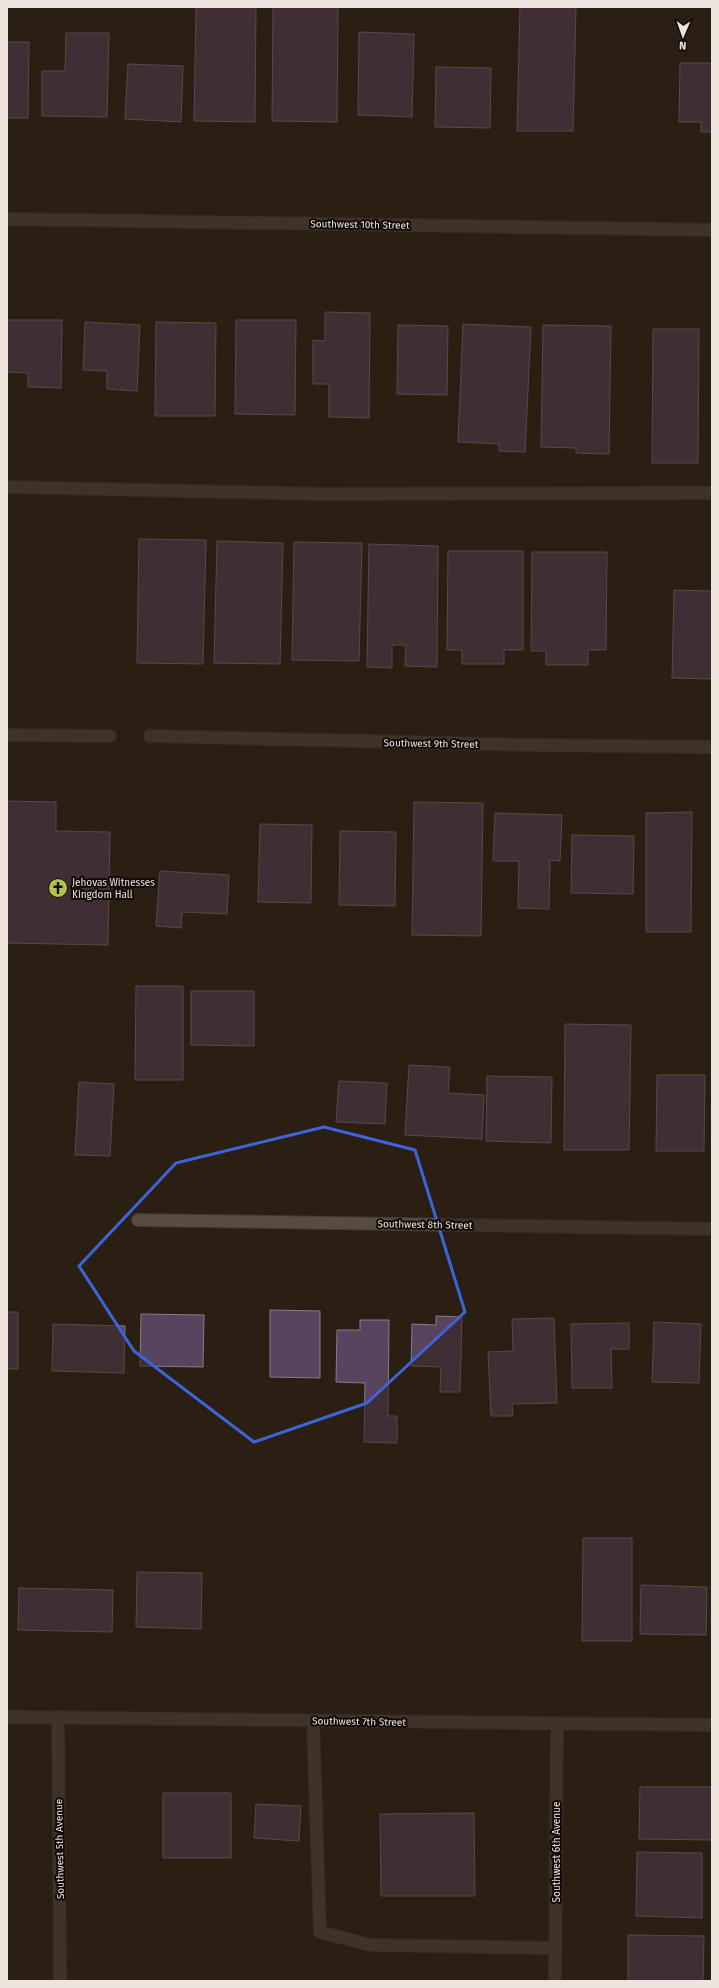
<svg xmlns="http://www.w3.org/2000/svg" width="719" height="1988" font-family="'Fira Sans',sans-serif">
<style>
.building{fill:#57445e;stroke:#877c8b}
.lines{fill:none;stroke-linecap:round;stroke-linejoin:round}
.service-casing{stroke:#433932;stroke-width:14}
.minor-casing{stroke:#433932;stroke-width:14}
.service{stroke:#584b3f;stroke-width:12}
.minor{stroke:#584b3f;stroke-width:12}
.marked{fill:none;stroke:#3c65d9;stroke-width:3;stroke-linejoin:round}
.labels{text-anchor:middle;stroke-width:4;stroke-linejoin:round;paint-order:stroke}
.street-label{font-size:10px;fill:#ede5dd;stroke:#100a06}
.poi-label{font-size:10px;fill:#ede5dd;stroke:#100a06;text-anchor:start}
</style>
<rect width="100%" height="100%" fill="#2b1f14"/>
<path class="building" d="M196 7H256L255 122 194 121Z
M273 7H338L337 122 272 121Z
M520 7H576L573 131H517Z
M359 32 414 34 412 117 358 115Z
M66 33H109L107 117 42 116V71H65Z
M7 42H29L28 118H7Z
M680 63H712V132H701V122H679Z
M128 64 183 66 181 122 125 119Z
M436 67 491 68 490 128 435 127Z
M325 312 370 313 369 418 329 417V384H313V340L325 341Z
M7 320H62L61 388 28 387V373L7 372Z
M236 320H296L295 415 235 414Z
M85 322 140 325 137 391 107 389V371L83 370Z
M156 322 216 323 215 416H155Z
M463 324 531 327 525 452 499 451V444L458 442Z
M398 325 448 326 447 395 397 394Z
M543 325 611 326 609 454 576 453V448L541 447Z
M653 329H699L698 463H652Z
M139 539 206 540 203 664 137 663Z
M217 541 283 543 280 664 214 663Z
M294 542 362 543 359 661 292 660Z
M369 544 438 546 437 667 405 666 406 645H392V668L367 667Z
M448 551H523V650H504V664H462V650H447Z
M532 552H607L606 650H588V665H546V651H531Z
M674 590 712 591V679L672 678Z
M7 801 56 802V831L110 832 108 945 7 943Z
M414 802 483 803 481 936 412 935Z
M692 812 691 932H646V813Z
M495 813 562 815 560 861 550 860 549 909 518 908 519 861H493Z
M260 824 312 825 311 903 258 902Z
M340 831 396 832 395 906 339 905Z
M572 835 634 836 633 894 571 893Z
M160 871 229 875 227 914 182 912 181 928 156 926Z
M136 986H183V1080H135Z
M191 991H254V1046L191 1045Z
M565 1024 631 1025 629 1150H564Z
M409 1065 450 1067 448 1093 484 1095 482 1139 405 1135Z
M657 1075H705L704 1151H656Z
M487 1076 552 1077 551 1143 486 1141Z
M339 1081 387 1083 385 1124 336 1122Z
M79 1082 114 1084 110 1156 75 1155Z
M270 1310 320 1311V1378L270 1377Z
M7 1312H18V1369H7Z
M141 1314 204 1315 203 1367 140 1366Z
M436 1316 462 1317 460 1392H440L441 1367 411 1366 412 1324 436 1325Z
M554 1318 557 1403 512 1404 513 1416H491L488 1352 513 1351 512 1319Z
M360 1320H389L388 1416H397V1443L364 1442 365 1383 336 1382 337 1330H360Z
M654 1322 701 1324 699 1383 652 1382Z
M629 1323V1349H611L612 1388H572L571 1324Z
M53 1324 125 1326 124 1373 52 1371Z
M583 1538H632V1641H582Z
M137 1572 202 1573 201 1629 136 1627Z
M641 1585 707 1587 706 1635 640 1634Z
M19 1588 113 1590 112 1632 18 1630Z
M640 1787H712V1840L639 1839Z
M163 1793H231V1858H163Z
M256 1804 301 1806 299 1841 254 1838Z
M474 1813 475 1896H381L380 1814Z
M637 1852 702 1853V1918L636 1916Z
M628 1935 704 1936 703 1981H628Z"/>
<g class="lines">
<defs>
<path id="service" d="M7 487 320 494 712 493
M313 1721 320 1932 370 1945 555 1948"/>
<path id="minor" d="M7 219 712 230
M7 735 110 736
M150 736 528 745 712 747
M138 1220 712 1229
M7 1717 712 1725
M58 1717 60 1981
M555 1981 557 1724"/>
</defs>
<use href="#service" class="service-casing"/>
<use href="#minor" class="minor-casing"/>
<use href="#service" class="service"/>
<use href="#minor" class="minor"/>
</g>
<path d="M0 0H719V1988H0ZM324 1127 415 1150 465 1312 367 1403 254 1442 134 1351 79 1266 176 1163Z" fill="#2b1f14" fill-opacity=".55" fill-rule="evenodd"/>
<path class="marked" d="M324 1127 415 1150 465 1312 367 1403 254 1442 134 1351 79 1266 176 1163Z"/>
<defs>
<symbol id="church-disc" viewBox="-11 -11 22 22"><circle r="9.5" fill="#b3c24b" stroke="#100a06"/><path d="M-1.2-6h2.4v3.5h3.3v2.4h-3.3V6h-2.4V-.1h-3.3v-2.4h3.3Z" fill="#111"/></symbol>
</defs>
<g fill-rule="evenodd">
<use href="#church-disc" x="47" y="877" width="22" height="22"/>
</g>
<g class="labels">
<g class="street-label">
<text transform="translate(360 224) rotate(1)" y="4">Southwest 10th Street</text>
<text transform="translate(431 743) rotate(1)" y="4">Southwest 9th Street</text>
<text transform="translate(425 1224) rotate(1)" y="4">Southwest 8th Street</text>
<text transform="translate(359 1721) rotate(1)" y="4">Southwest 7th Street</text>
<text transform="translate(59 1849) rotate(-91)" y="4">Southwest 5th Avenue</text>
<text transform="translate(556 1852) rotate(-90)" y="4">Southwest 6th Avenue</text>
</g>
<g class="poi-label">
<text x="72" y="886">Jehovas Witnesses<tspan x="72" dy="12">Kingdom Hall</tspan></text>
</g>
</g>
<rect width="719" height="1988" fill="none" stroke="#ede5dd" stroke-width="16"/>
<g transform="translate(683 36) rotate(182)" stroke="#100a06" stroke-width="3" paint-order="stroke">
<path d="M0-3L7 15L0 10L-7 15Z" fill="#ede5dd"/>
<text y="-6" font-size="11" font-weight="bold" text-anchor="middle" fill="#ede5dd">N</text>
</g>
</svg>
